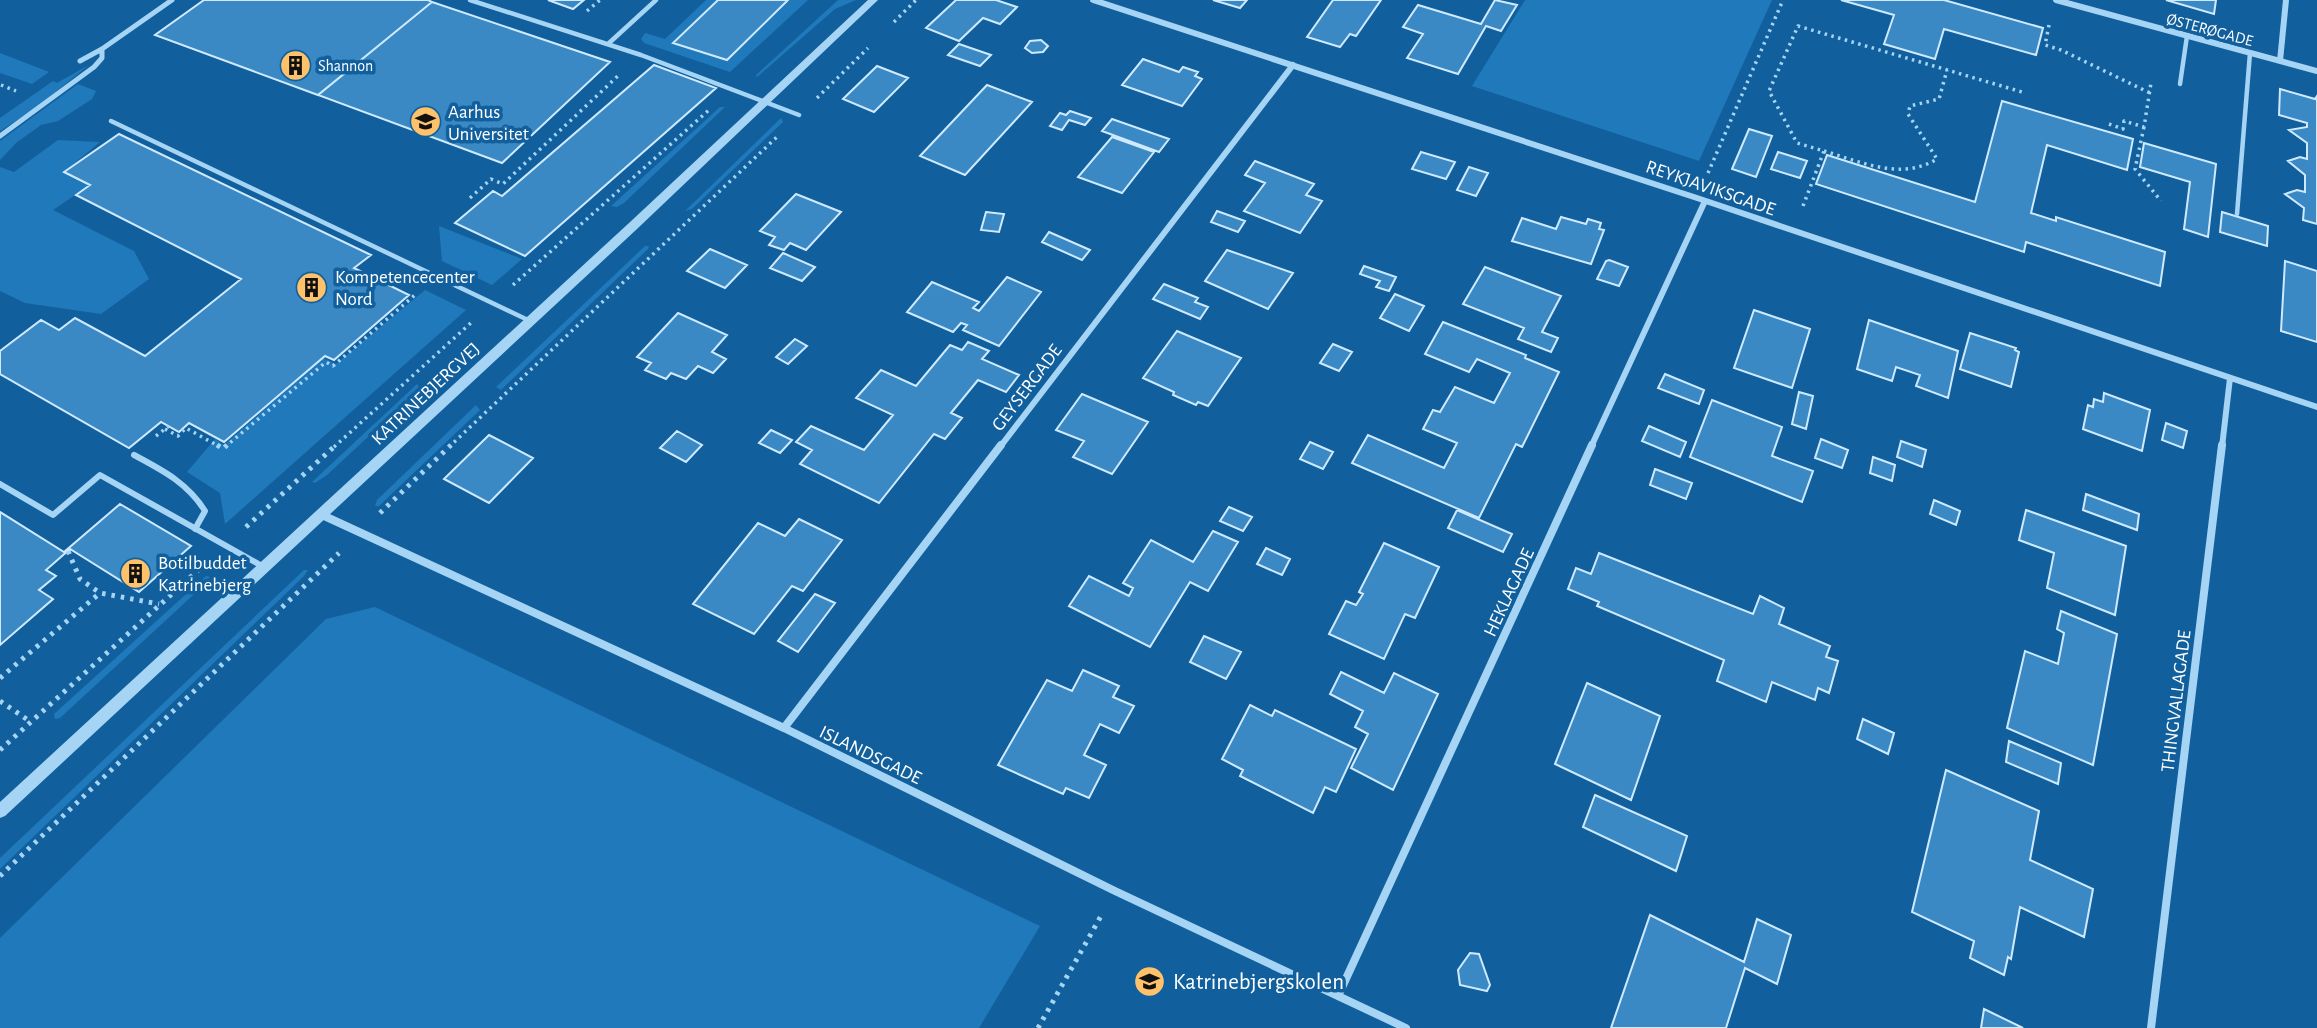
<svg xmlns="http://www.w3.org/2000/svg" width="2317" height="1028" font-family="'Alegreya Sans',sans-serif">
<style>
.green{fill:#2079ba}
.building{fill:#3a89c4;stroke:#cfeafe;stroke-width:2}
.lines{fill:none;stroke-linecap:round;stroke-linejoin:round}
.path-far1{stroke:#a6d4f4;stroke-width:3.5;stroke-dasharray:2.5 4.5;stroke-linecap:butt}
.path{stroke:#a6d4f4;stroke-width:5;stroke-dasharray:3.5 6;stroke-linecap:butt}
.service-far1{stroke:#a6d4f4;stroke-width:4.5}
.service{stroke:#a6d4f4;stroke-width:6}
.pedestrian{stroke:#a6d4f4;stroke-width:5}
.minor-far1{stroke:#a6d4f4;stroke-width:6}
.minor{stroke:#a6d4f4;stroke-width:8}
.tertiary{fill:#a6d4f4;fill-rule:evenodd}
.labels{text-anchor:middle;stroke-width:7;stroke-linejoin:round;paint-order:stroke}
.far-street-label{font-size:16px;fill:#fff;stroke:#11609d}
.far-poi-label{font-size:16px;fill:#fff;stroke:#11609d;text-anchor:start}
.poi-label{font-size:19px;fill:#fff;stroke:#11609d;text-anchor:start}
.street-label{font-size:19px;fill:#fff;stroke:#11609d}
.near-poi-label{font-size:23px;fill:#fff;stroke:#11609d;text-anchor:start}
</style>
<rect width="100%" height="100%" fill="#11609d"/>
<path class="green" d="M706 0H718L673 42 727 60 788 0H808L730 72 644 43 641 39 645 33 665 39Z
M838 0H856L835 9 757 77 756 75Z
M1525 0H1772L1699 161 1472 86Z
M0 53 49 72 32 84 0 73Z
M89 65 33 110 0 131V118L53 81 57 83Z
M78 84 96 91 92 99 58 121 41 125 16 143 0 160V141Z
M720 107H725L624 203 617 207 611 206Z
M781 118 783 122 692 209 685 211Z
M58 140 100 142 65 171 90 185 53 210 134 251 149 279 101 314 25 303 0 291V167L14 172Z
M439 226 522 259 492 285 442 261Z
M645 246H649L648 249 501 390 496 387Z
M425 290 466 310 225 524 220 493 187 472 215 439 224 445 323 358 336 364Z
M417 384 419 387 412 396 327 475 315 483 312 482Z
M476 405 480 410 379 506H375L377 500Z
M304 570H308L304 576 0 869V858Z
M206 576 210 577 204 585 60 718 55 719 54 714Z
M375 607 1040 926 979 1028H0V938L326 619Z"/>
<path class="building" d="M204 0H428L432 2 318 95 155 35Z
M548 0H584L573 9Z
M718 0H788L727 60 673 43Z
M956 0H996L1017 7 1000 24 983 18 959 41 926 28Z
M1213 0H1247L1240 8Z
M1333 0H1381L1356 36 1350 34 1340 47 1307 37Z
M1495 0 1517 5 1501 31 1486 26 1458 74 1407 58 1423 34 1403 27 1418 5 1481 24Z
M1841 0H1944L2043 28 2036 55 1944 29 1935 59 1884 44 1894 15Z
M2166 0H2216L2214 14Z
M432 2 610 62 502 163 318 95Z
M1041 40 1048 46 1043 52 1032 53 1025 48 1030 41Z
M959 44 991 55 980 66 948 55Z
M1143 59 1179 72 1183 67 1198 72 1195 76 1202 79 1182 106 1122 85Z
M654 65 716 88 525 256 455 223 493 191 502 196Z
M877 66 908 78 874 112 843 99Z
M987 85 1032 102 965 175 920 156Z
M2280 89 2315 99 2317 96V224L2303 220 2304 208 2285 194 2297 190 2305 192V175L2288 161 2300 157 2307 159V143L2289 130 2307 127V123L2279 115Z
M2002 101 2133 139 2127 170 2047 145 2031 213 2056 221V217L2165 252 2160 286 2026 242 2024 252 1816 184 1827 155 1975 202Z
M1070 111 1091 118 1085 125 1069 120 1062 130 1050 126 1060 113 1066 115Z
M1112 119 1169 139 1159 152 1102 131Z
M1749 129 1772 136 1756 177 1732 169Z
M119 134 371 255 354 268 409 295 334 360 325 356 224 442 189 423 179 432 161 422 129 448 0 374V351L41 320 59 330 75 318 145 356 241 279 76 195 90 185 64 172Z
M1112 137 1154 152 1122 193 1078 177Z
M2144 143 2216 164 2208 237 2184 229 2190 182 2140 167Z
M1421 152 1455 162 1446 179 1412 169Z
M1778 152 1807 161 1800 178 1771 169Z
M1255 161 1314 184 1306 195 1322 201 1300 233 1244 211 1265 183 1245 175Z
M1469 167 1488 173 1476 196 1457 190Z
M796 194 841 212 806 250 790 243 784 250 769 245 775 237 760 231Z
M1217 211 1245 221 1238 232 1211 222Z
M986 212 1004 214 999 232 981 230Z
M2222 212 2268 226 2267 246 2220 232Z
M1561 217 1586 224 1588 219 1601 223 1599 229 1604 230 1591 264 1512 241 1522 218 1556 229Z
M1049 232 1090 250 1082 260 1042 242Z
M710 249 747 265 725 288 687 271Z
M1227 250 1293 273 1268 309 1205 281Z
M783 253 815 267 802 281 770 268Z
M1609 260 1628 267 1619 286 1597 279 1606 261Z
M2285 261 2317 271V342L2281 331Z
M1364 266 1396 277 1389 291 1376 287 1380 281 1360 274Z
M1485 267 1561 296 1542 332 1558 338 1551 352 1518 339 1524 328 1463 304Z
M1007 277 1041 292 999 346 963 330 967 325 961 323 953 332 907 312 932 282 979 302 973 308 979 311Z
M1164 284 1198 298 1195 302 1208 307 1200 319 1153 299Z
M1395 294 1424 306 1409 331 1380 318Z
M1754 310 1810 329 1792 388 1734 368Z
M678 313 727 335 712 352 726 359 713 373 698 366 686 379 671 373 666 379 645 370 651 363 637 357Z
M1869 320 1958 351 1948 398 1916 386 1920 375 1896 367 1892 381 1857 369Z
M1443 322 1526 355 1525 358 1559 372 1522 447 1516 444 1479 518 1352 463 1368 435 1444 468 1457 443 1423 429 1433 410 1440 412 1455 387 1494 403 1510 373 1477 359 1469 372 1425 354Z
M1177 331 1241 358 1208 406 1198 402 1196 405 1173 395 1174 392 1143 378Z
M1970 333 2016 348 2015 350 2019 352 2011 387 1960 369Z
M795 339 807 346 788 364 776 357Z
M968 342 989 351 982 359 1019 375 1006 392 978 380 951 413 962 418 945 439 934 434 879 503 800 464 812 450 796 442 811 426 864 450 893 415 856 398 881 370 916 386 950 345 962 350Z
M1333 344 1352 352 1339 371 1320 363Z
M1665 374 1704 390 1699 404 1658 388Z
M1799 392 1813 396 1806 429 1792 424Z
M2104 393 2150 410 2142 451 2083 429 2088 405 2093 407 2094 399 2103 402Z
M1082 394 1148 422 1112 474 1073 457 1084 441 1056 430Z
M1712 400 1782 427 1772 456 1813 471 1802 502 1690 457Z
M2166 423 2187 431 2183 448 2162 440Z
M1649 426 1686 442 1680 457 1642 441Z
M771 430 792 440 780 453 759 443Z
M677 431 702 445 686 462 660 448Z
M489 435 533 458 489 503 444 479Z
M1821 439 1848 450 1842 468 1815 458Z
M1901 441 1926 450 1922 467 1897 457Z
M1310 442 1333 452 1323 469 1300 459Z
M1873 457 1895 465 1892 481 1870 473Z
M1655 469 1692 483 1686 499 1650 485Z
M2086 494 2139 514 2137 530 2083 510Z
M1934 500 1960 511 1956 525 1930 514Z
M120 504 191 546 139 592 70 549 46 570 56 576 39 590 53 599 0 645V512L64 552Z
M1229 507 1252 517 1243 531 1220 521Z
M1457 510 1512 534 1503 552 1448 528Z
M2026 510 2126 546 2115 615 2047 588 2054 553 2019 540Z
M799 519 842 540 803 591 792 586 754 634 693 604 758 523 785 536Z
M1213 531 1238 542 1208 591 1190 582 1150 647 1069 606 1089 576 1129 596 1133 588 1123 583 1151 540 1193 562Z
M1384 543 1439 567 1415 618 1405 614 1384 659 1329 634 1346 601 1356 605 1363 594 1359 592Z
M1266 548 1290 559 1282 575 1257 564Z
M1599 553 1753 614 1760 596 1784 608 1779 624 1830 646 1826 657 1838 661 1829 693 1818 688 1815 700 1772 682 1766 702 1717 681 1724 660 1597 606 1599 602 1568 589 1576 568 1591 574Z
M815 594 835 603 798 652 778 641Z
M2061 611 2117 634 2093 765 2007 728 2025 651 2058 664 2064 633 2057 629Z
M1204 636 1241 652 1226 679 1190 662Z
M1083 670 1119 686 1113 697 1134 706 1119 733 1100 724 1084 755 1106 765 1089 798 1066 788 1063 794 998 765 1047 680 1072 691Z
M1341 672 1384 693 1394 673 1438 694 1393 790 1351 768 1368 734 1355 727 1363 711 1330 694Z
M1587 683 1660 716 1631 800 1555 764Z
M1250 705 1272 716 1275 710 1356 749 1336 792 1325 787 1313 813 1240 776 1243 770 1222 759Z
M1863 719 1894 733 1888 754 1857 739Z
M2009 741 2061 763 2058 784 2006 762Z
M1946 770 2039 811 2030 860 2093 889 2084 937 2020 907 2011 959 2008 957 2004 975 1970 958 1974 941 1912 912Z
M1595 795 1687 836 1676 871 1583 827Z
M1650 915 1744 962 1757 919 1791 935 1777 984 1745 968 1726 1028H1611Z
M1470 953 1479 954 1490 985 1487 991 1460 985 1458 970Z
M1984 1009 2023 1028H1981Z"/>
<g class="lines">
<path class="path-far1" d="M587 11 600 0
M894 22 916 0
M2049 25 2045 45 2061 50 2150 93
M1 85 16 91
M817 98 868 48
M2109 124 2123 129 2124 121 2144 127 2151 83
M2144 127 2135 169 2161 201
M1824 151C1861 162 1901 181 1937 159L1908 114 1910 106 1939 99 1947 70
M1708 173 1783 0
M470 198 491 179 503 184 620 74
M1803 206 1824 151 1797 143 1769 91 1798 26 2022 92
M513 285 710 109
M165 429 178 436 186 428 220 447
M156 436 169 426
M225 447 326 362 333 366 416 294
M334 447 473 321
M449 447 778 136"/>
<path class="path" d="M217 445 223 449 227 445
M380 513 451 445
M246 527 336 445
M68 551 80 579 100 593 159 604
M0 678 100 593
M0 701 31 722
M0 750 206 563
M0 876 339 553
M1038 1028 1101 916"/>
<path class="service-far1" d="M470 0 641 55 799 115
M608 44 656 0
M2180 84 2187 36
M111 121 530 321
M2237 214 2250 53"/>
<path class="service" d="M134 455C162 470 188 483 205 511L195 529
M0 484 53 515 100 475 262 566"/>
<path class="pedestrian" d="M80 61 102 49 172 0
M0 136 94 67 102 58V49"/>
<path class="minor-far1" d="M1093 0 1697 198 2317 407
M2056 0 2317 71
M2280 61 2286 0
M1000 447 1293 65
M1591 447 1705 201
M2222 447 2230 378"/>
<path class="minor" d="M320 514 784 728 1115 891 1406 1028
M784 728 1001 445
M1338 996 1592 445
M2151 1028 2222 445"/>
<path class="tertiary" d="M868 0H878L637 229 5 816 0 818V802L629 223Z"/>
</g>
<defs>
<symbol id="building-disc" viewBox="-11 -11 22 22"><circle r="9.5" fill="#ffc16a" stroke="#11609d"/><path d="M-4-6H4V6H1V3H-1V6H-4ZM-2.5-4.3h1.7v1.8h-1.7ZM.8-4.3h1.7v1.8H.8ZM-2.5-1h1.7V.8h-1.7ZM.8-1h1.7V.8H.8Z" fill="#111"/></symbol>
<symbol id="university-disc" viewBox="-11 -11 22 22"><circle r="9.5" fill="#ffc16a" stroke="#11609d"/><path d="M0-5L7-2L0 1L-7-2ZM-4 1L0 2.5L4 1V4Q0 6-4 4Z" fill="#111"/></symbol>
<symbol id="school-disc" viewBox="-11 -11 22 22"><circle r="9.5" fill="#ffc16a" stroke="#11609d"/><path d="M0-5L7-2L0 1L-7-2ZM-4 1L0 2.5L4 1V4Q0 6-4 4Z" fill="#111"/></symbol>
</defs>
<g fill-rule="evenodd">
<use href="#building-disc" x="278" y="48" width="35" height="35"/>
<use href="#university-disc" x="408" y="104" width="35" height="35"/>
<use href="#building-disc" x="294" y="270" width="35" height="35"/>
<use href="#building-disc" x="118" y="556" width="35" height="35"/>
<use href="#school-disc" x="1132" y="964" width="35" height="35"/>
</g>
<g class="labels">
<g class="far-street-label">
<text transform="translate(2210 29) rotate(15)" y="6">ØSTERØGADE</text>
</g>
<g class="far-poi-label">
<text x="318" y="71">Shannon</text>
</g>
<g class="poi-label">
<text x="448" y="118">Aarhus<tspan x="448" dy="22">Universitet</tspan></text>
<text x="335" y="283">Kompetencecenter<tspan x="335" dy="22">Nord</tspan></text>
<text x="158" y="569">Botilbuddet<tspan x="158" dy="22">Katrinebjerg</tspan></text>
</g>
<g class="street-label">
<text transform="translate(1711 187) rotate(19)" y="7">REYKJAVIKSGADE</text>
<text transform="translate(1026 387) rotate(-53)" y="7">GEYSERGADE</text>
<text transform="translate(425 393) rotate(-43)" y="7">KATRINEBJERGVEJ</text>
<text transform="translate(1508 592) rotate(-65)" y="7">HEKLAGADE</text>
<text transform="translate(2175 701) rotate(-83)" y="7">THINGVALLAGADE</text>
<text transform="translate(871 754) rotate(26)" y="7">ISLANDSGADE</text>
</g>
<g class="near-poi-label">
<text x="1173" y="989">Katrinebjergskolen</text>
</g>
</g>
</svg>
